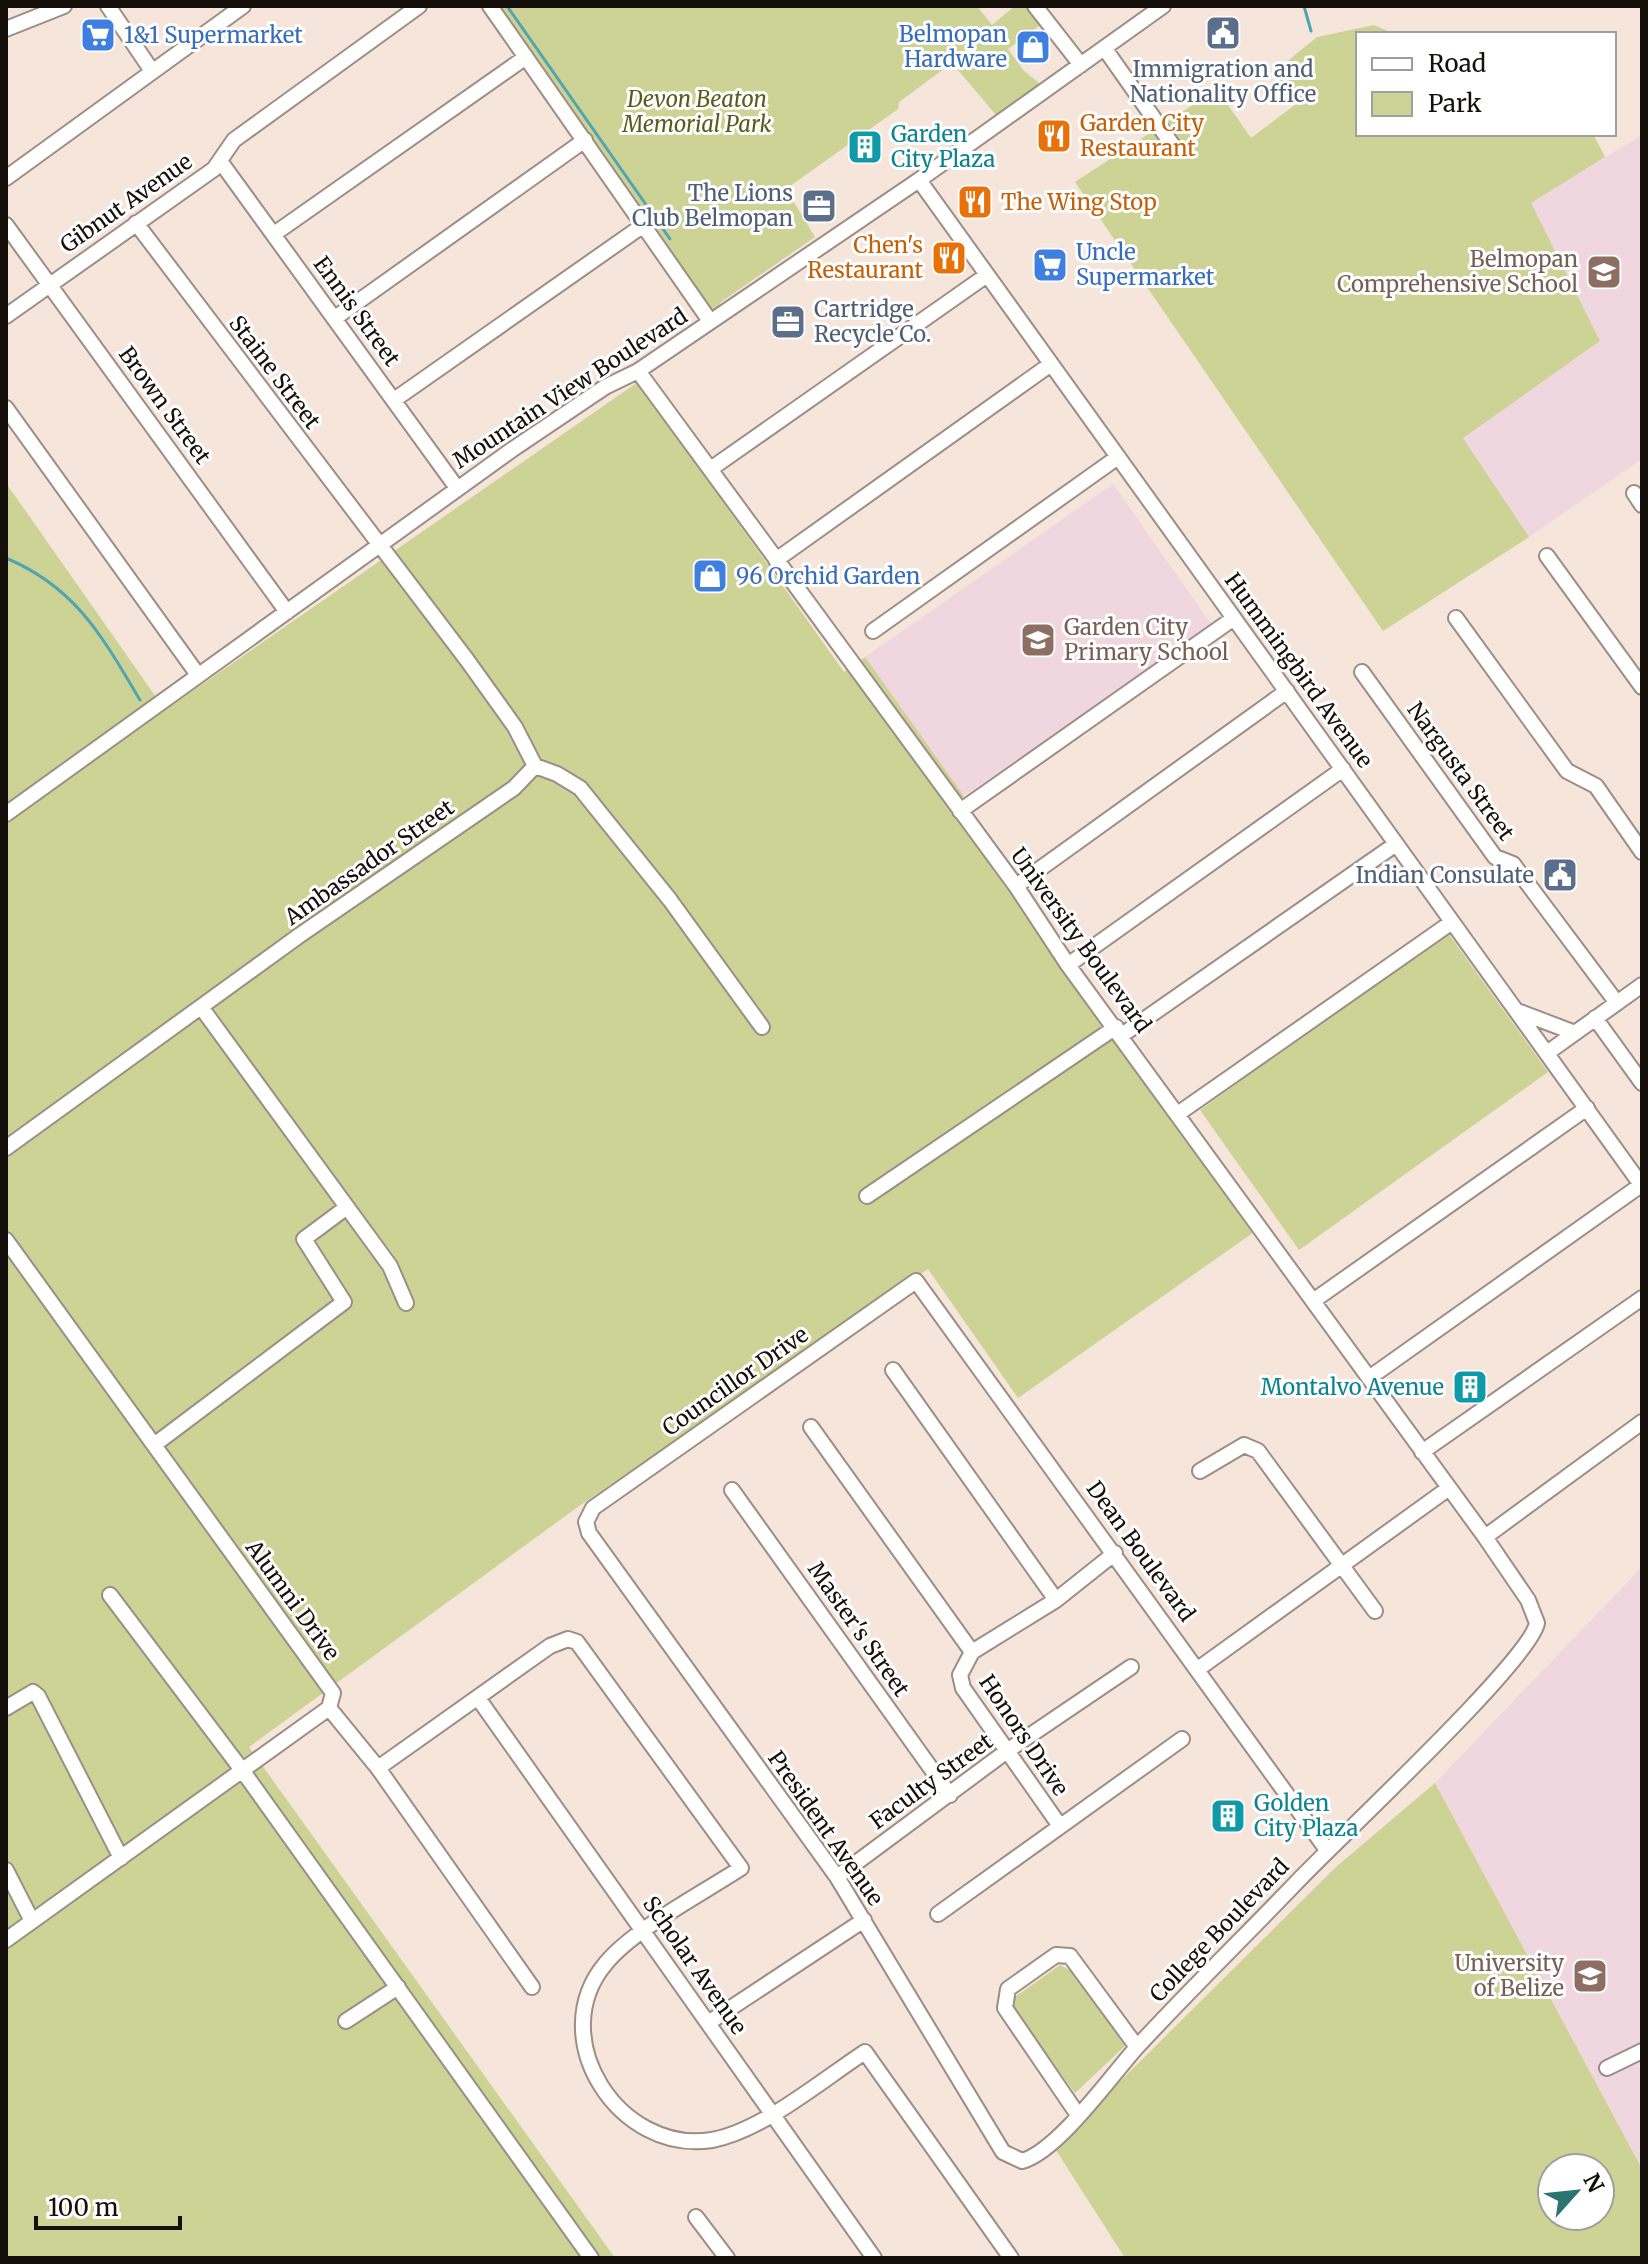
<svg xmlns="http://www.w3.org/2000/svg" width="1648" height="2264" font-family="Merriweather,serif">
<style>
.education{fill:#f0d7df}
.green{fill:#ccd394;fill-rule:evenodd}
.lines{fill:none;stroke-linecap:round;stroke-linejoin:round}
.stream{stroke:#50a5b3;stroke-width:3}
.minor-casing{stroke:#9d8e85;stroke-width:18}
.minor{stroke:#fff;stroke-width:14}
.labels{text-anchor:middle;stroke-width:6;stroke-linejoin:round;paint-order:stroke}
.shop-label{font-size:22px;fill:#366cbe;stroke:#fff;text-anchor:start}
.service-label{font-size:22px;fill:#4e5e75;stroke:#fff;text-anchor:end}
.park-label{font-size:22px;font-style:italic;fill:#575c1b;stroke:#fff}
.food-label{font-size:22px;fill:#c56008;stroke:#fff;text-anchor:start}
.culture-label{font-size:22px;fill:#0d838f;stroke:#fff;text-anchor:start}
.street-label{font-size:22px;fill:#140f0b;stroke:#fff}
.education-label{font-size:22px;fill:#785e54;stroke:#fff;text-anchor:end}
</style>
<rect width="100%" height="100%" fill="#f5e5da"/>
<path class="education" d="M1642 135V459L1529 537 1462 438 1600 341 1530 203Z
M1113 484 1211 624 964 796 865 657Z
M1642 1567V2169L1435 1783Z"/>
<path class="green" d="M490 6H977L992 25 1015 6H1035L1046 21 1008 49 1024 71 1047 89 1002 122 952 63 899 102 898 109 786 189 815 237 721 302 710 321Z
M1374 25 1395 34H1358V134H1593L1605 157 1531 203 1600 341 1463 438 1529 537 1383 631 1075 182 1217 89 1251 138 1296 104 1274 72 1317 37Z
M638 382 844 672 865 657 964 796 950 809 1254 1232 1018 1398 928 1269 579 1506 249 1747 615 2258H6V483L165 710Z
M1448 933 1548 1072 1299 1250 1200 1110Z
M1435 1783 1642 2169V2258H1125L1054 2147 1336 1867ZM1552 2168H1600V2216H1552Z
M1060 1965 1073 1972 1125 2046 1075 2093 1015 2011 1012 1999Z"/>
<g class="lines">
<path class="stream" d="M507 6 670 239
M1304 6 1311 31
M6 558C77 588 103 638 140 700"/>
<defs>
<path id="minor" d="M108 6 152 71
M490 6 710 321
M1035 6 1081 65
M6 29 64 6
M1105 49 1176 150
M220 161 457 488
M6 178 243 6
M919 180 1642 1186
M6 225 287 612
M274 234 526 57
M6 316 214 169 234 140 419 6
M335 318 585 140
M638 371 1016 886 1068 965 1485 1537 1528 1600 1537 1623C1530 1661 1333 1843 1294 1885 1242 1939 1188 1992 1137 2047 1111 2076 1058 2151 1022 2161L1003 2152 837 1877 589 1533 586 1522 593 1508 916 1281 1327 1850
M394 400 645 224
M6 408 198 675
M712 468 987 275
M1634 493 1642 505
M1547 556 1642 687
M776 560 1051 364
M1456 618 1567 771 1596 786 1642 852
M873 631 1118 457
M1362 672 1495 857 1513 864 1617 1003
M535 766 557 774 580 788 670 900 762 1027
M960 811 1234 618
M6 814 513 449 605 387 638 371 919 180 1163 6
M1016 886 1287 691
M1068 965 1343 769
M201 1007 390 1266 406 1303
M1520 1012 1575 1033
M1595 1018 1642 1083
M1122 1035 1396 844
M1547 1053 1642 985
M1179 1113 1452 922
M6 1148 300 935 514 788 535 766 515 727 467 660 136 223
M867 1196 1116 1027
M6 1240 333 1693 329 1708
M1313 1301 1587 1108
M893 1370 1056 1600
M1369 1378 1641 1185
M811 1427 972 1652
M154 1445 344 1302 304 1239 347 1207
M1422 1452 1642 1298
M1200 1471 1244 1445 1258 1451 1375 1611
M732 1490 950 1795
M1485 1537 1642 1422
M110 1595 242 1770 591 2258
M1198 1669 1449 1488
M478 1698 874 2258
M6 1708 33 1692 38 1696 121 1858
M329 1708 378 1768 532 1987
M378 1768 550 1646 568 1639 577 1642 741 1868C703 1893 634 1929 606 1963 543 2037 619 2155 712 2140 762 2131 822 2080 865 2052L1011 2258
M1060 1826 963 1688 960 1675 972 1652 1056 1600 1115 1553
M6 1870 32 1921
M837 1877 1007 1751 1131 1667
M938 1914 1182 1739
M6 1940 329 1708
M346 2021 398 1987
M708 2023 864 1920
M1607 2068 1642 2051
M1078 2115 1005 2008 1008 1989 1056 1955 1070 1956 1137 2047
M696 2217 727 2258"/>
</defs>
<use href="#minor" class="minor-casing"/>
<use href="#minor" class="minor"/>
</g>
<defs>
<symbol id="civic-square" viewBox="-11 -11 22 22"><rect x="-9" y="-9" width="18" height="18" rx="4" fill="#5c6f8a" stroke="#fff"/><path d="M-.6-6.5H3V-4.5H.6V-3L4-1V1h2V6H-6V1h2V-1L-.6-3ZM-1.2 2.5V6h2.4V2.5Z" fill="#fff"/></symbol>
<symbol id="supermarket-square" viewBox="-11 -11 22 22"><rect x="-9" y="-9" width="18" height="18" rx="4" fill="#3f7fe0" stroke="#fff"/><path d="M-6-5.5h2.5l.6 2H6L4.5 2H-2.5L-4.4-4H-6ZM-1.5 3.2a1.3 1.3 0 1 0 .1 0ZM3 3.2a1.3 1.3 0 1 0 .1 0Z" fill="#fff"/></symbol>
<symbol id="shop-square" viewBox="-11 -11 22 22"><rect x="-9" y="-9" width="18" height="18" rx="4" fill="#3f7fe0" stroke="#fff"/><path d="M-5-2.5h2.3a2.7 3.5 0 0 1 5.4 0H5L5.5 6h-11ZM-1.5-2.5h3a1.5 2.3 0 0 0-3 0Z" fill="#fff"/></symbol>
<symbol id="restaurant-square" viewBox="-11 -11 22 22"><rect x="-9" y="-9" width="18" height="18" rx="4" fill="#e8710a" stroke="#fff"/><path d="M-5-6h1v4h1v-4h1v4h1v-4h1v5L-1.5 .5V6h-2V.5L-5-1ZM5-6V6H3V1.5H1.5Q1.5-4 5-6Z" fill="#fff"/></symbol>
<symbol id="building-square" viewBox="-11 -11 22 22"><rect x="-9" y="-9" width="18" height="18" rx="4" fill="#0f9aa8" stroke="#fff"/><path d="M-4-6H4V6H1V3H-1V6H-4ZM-2.5-4.3h1.7v1.8h-1.7ZM.8-4.3h1.7v1.8H.8ZM-2.5-1h1.7V.8h-1.7ZM.8-1h1.7V.8H.8Z" fill="#fff"/></symbol>
<symbol id="office-square" viewBox="-11 -11 22 22"><rect x="-9" y="-9" width="18" height="18" rx="4" fill="#5c6f8a" stroke="#fff"/><path d="M-6-3h4V-5.5h4V-3h4V5H-6ZM-1-4.5V-3h2v-1.5ZM-6 0V1H6V0Z" fill="#fff"/></symbol>
<symbol id="school-square" viewBox="-11 -11 22 22"><rect x="-9" y="-9" width="18" height="18" rx="4" fill="#8d6e63" stroke="#fff"/><path d="M0-5L7-2L0 1L-7-2ZM-4 1L0 2.5L4 1V4Q0 6-4 4Z" fill="#fff"/></symbol>
<symbol id="university-square" viewBox="-11 -11 22 22"><rect x="-9" y="-9" width="18" height="18" rx="4" fill="#8d6e63" stroke="#fff"/><path d="M0-5L7-2L0 1L-7-2ZM-4 1L0 2.5L4 1V4Q0 6-4 4Z" fill="#fff"/></symbol>
</defs>
<g fill-rule="evenodd">
<use href="#civic-square" x="1203" y="13" width="40" height="40"/>
<use href="#supermarket-square" x="78" y="15" width="40" height="40"/>
<use href="#shop-square" x="1013" y="27" width="40" height="40"/>
<use href="#restaurant-square" x="1034" y="116" width="40" height="40"/>
<use href="#building-square" x="845" y="127" width="40" height="40"/>
<use href="#restaurant-square" x="955" y="182" width="40" height="40"/>
<use href="#office-square" x="799" y="186" width="40" height="40"/>
<use href="#restaurant-square" x="929" y="238" width="40" height="40"/>
<use href="#supermarket-square" x="1030" y="245" width="40" height="40"/>
<use href="#school-square" x="1584" y="252" width="40" height="40"/>
<use href="#office-square" x="768" y="302" width="40" height="40"/>
<use href="#shop-square" x="690" y="556" width="40" height="40"/>
<use href="#school-square" x="1018" y="620" width="40" height="40"/>
<use href="#civic-square" x="1540" y="855" width="40" height="40"/>
<use href="#building-square" x="1450" y="1367" width="40" height="40"/>
<use href="#building-square" x="1208" y="1796" width="40" height="40"/>
<use href="#university-square" x="1570" y="1956" width="40" height="40"/>
</g>
<g class="labels">
<g class="shop-label">
<text x="1007" y="42" text-anchor="end">Belmopan<tspan x="1007" dy="25">Hardware</tspan></text>
<text x="124" y="43">1&amp;1 Supermarket</text>
<text x="1076" y="260">Uncle<tspan x="1076" dy="25">Supermarket</tspan></text>
<text x="736" y="584">96 Orchid Garden</text>
</g>
<g class="service-label">
<text x="1223" y="77" text-anchor="middle">Immigration and<tspan x="1223" dy="25">Nationality Office</tspan></text>
<text x="793" y="201">The Lions<tspan x="793" dy="25">Club Belmopan</tspan></text>
<text x="814" y="317" text-anchor="start">Cartridge<tspan x="814" dy="25">Recycle Co.</tspan></text>
<text x="1534" y="883">Indian Consulate</text>
</g>
<g class="park-label">
<text x="697" y="107">Devon Beaton<tspan x="697" dy="25">Memorial Park</tspan></text>
</g>
<g class="food-label">
<text x="1080" y="131">Garden City<tspan x="1080" dy="25">Restaurant</tspan></text>
<text x="1001" y="210">The Wing Stop</text>
<text x="923" y="253" text-anchor="end">Chen's<tspan x="923" dy="25">Restaurant</tspan></text>
</g>
<g class="culture-label">
<text x="891" y="142">Garden<tspan x="891" dy="25">City Plaza</tspan></text>
<text x="1444" y="1395" text-anchor="end">Montalvo Avenue</text>
<text x="1254" y="1811">Golden<tspan x="1254" dy="25">City Plaza</tspan></text>
</g>
<g class="street-label">
<text transform="translate(126 203) rotate(-35)" y="8">Gibnut Avenue</text>
<text transform="translate(357 311) rotate(54)" y="8">Ennis Street</text>
<text transform="translate(275 372) rotate(53)" y="8">Staine Street</text>
<text transform="translate(570 388) rotate(-33)" y="8">Mountain View Boulevard</text>
<text transform="translate(165 405) rotate(54)" y="8">Brown Street</text>
<text transform="translate(1299 670) rotate(54)" y="8">Hummingbird Avenue</text>
<text transform="translate(1461 771) rotate(54)" y="8">Nargusta Street</text>
<text transform="translate(369 862) rotate(-35)" y="8">Ambassador Street</text>
<text transform="translate(1081 940) rotate(54)" y="8">University Boulevard</text>
<text transform="translate(735 1381) rotate(-35)" y="8">Councillor Drive</text>
<text transform="translate(1141 1551) rotate(54)" y="8">Dean Boulevard</text>
<text transform="translate(293 1600) rotate(54)" y="8">Alumni Drive</text>
<text transform="translate(859 1629) rotate(55)" y="8">Master's Street</text>
<text transform="translate(1024 1735) rotate(56)" y="8">Honors Drive</text>
<text transform="translate(931 1781) rotate(-36)" y="8">Faculty Street</text>
<text transform="translate(826 1828) rotate(55)" y="8">President Avenue</text>
<text transform="translate(1219 1930) rotate(-46)" y="8">College Boulevard</text>
<text transform="translate(695 1965) rotate(55)" y="8">Scholar Avenue</text>
</g>
<g class="education-label">
<text x="1578" y="267">Belmopan<tspan x="1578" dy="25">Comprehensive School</tspan></text>
<text x="1064" y="635" text-anchor="start">Garden City<tspan x="1064" dy="25">Primary School</tspan></text>
<text x="1564" y="1971">University<tspan x="1564" dy="25">of Belize</tspan></text>
</g>
</g>
<rect width="1648" height="2264" fill="none" stroke="#140f0b" stroke-width="16"/>
<rect x="1356" y="32" width="260" height="104" fill="#ffffff" stroke="#a19f9d" stroke-width="2"/>
<rect x="1372" y="58" width="40" height="12" fill="#ffffff" stroke="#a19f9d" stroke-width="2"/>
<text x="1428" y="72" font-size="24" fill="#140f0b">Road</text>
<rect x="1372" y="92" width="40" height="24" fill="#ccd394" stroke="#a19f9d" stroke-width="2"/>
<text x="1428" y="112" font-size="24" fill="#140f0b">Park</text>
<g transform="translate(1576 2192) rotate(63)"><circle r="38" fill="#ffffff" stroke="#a19f9d" stroke-width="2"/>
<path d="M0-6L14 30L0 20L-14 30Z" fill="#2a7472"/>
<text y="-12" font-size="22" font-weight="bold" text-anchor="middle" fill="#140f0b">N</text>
</g>
<path d="M36 2216v12h144v-12" fill="none" stroke="#140f0b" stroke-width="4"/>
<text x="48" y="2216" font-size="24" fill="#140f0b" stroke="#ffffff" stroke-width="6" paint-order="stroke">100 m</text>
</svg>
